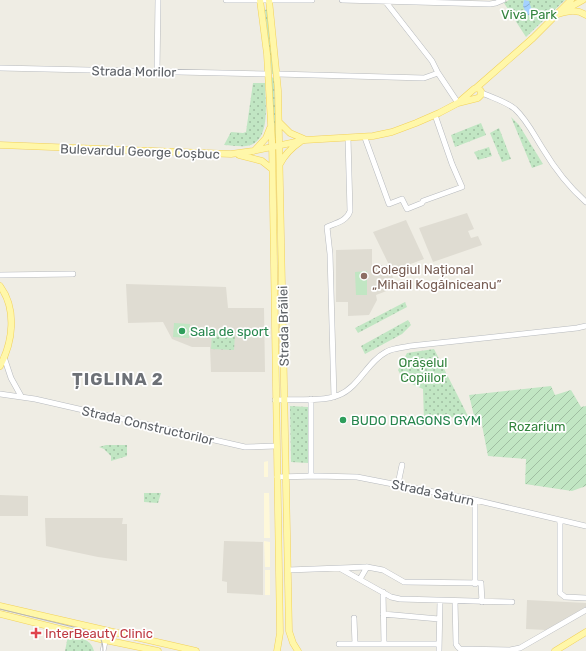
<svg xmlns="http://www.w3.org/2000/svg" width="586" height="651" font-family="Rubik,sans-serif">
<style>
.commercial{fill:#fef8da}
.education{fill:#dfdcd2}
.grass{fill:url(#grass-dots)}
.garden{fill:url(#garden-furrows)}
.pitch{fill:#c1e6c3}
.water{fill:url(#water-waves)}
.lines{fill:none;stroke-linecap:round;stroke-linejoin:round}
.minor-casing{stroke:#b7babe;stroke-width:6}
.major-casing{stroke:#f2d15a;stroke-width:7}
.minor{stroke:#fff;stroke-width:5}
.major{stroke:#fff7a9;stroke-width:6}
.tram{stroke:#b5b6b6;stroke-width:1}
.education-dot{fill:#8d6e63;stroke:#fff;stroke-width:1.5}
.leisure-dot{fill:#2e9e5b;stroke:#fff;stroke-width:1.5}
.health-dot{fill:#e0444e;stroke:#fff;stroke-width:1.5}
.labels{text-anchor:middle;stroke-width:3.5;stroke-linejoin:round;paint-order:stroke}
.park-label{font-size:13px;fill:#34843e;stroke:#fff}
.street-label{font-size:13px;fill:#5c6065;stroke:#fff}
.education-label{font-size:13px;fill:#785e54;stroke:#fff;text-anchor:start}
.leisure-label{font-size:13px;fill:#27864d;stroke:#fff;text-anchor:start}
.health-label{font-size:13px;fill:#be3a42;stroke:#fff;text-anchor:start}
.district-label{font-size:17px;font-weight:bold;letter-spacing:1px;fill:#6d7177;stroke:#fff}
</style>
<defs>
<pattern id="grass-dots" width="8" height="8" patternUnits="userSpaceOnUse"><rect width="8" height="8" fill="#c1e6c3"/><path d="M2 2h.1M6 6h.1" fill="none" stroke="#a0bea2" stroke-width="1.8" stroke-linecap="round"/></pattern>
<pattern id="garden-furrows" width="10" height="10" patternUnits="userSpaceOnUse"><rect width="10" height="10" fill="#c1e6c3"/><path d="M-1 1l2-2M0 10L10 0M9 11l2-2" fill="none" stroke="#a0bea2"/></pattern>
<pattern id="water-waves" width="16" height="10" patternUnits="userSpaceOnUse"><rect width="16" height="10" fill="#a4d1ff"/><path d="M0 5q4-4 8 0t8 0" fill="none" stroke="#89add2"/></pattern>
</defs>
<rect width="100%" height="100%" fill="#efede4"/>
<path class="commercial" d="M268 461V477H264V462Z
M264 493H269L270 538H264Z
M264 541 270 542V567H265Z
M265 570H270V595H265Z"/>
<path class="education" d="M467 213 474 229 468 231 471 238 478 236 482 245 433 262 419 228Z
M406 220 424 259 392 271 373 232Z
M372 249V265H388L397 287 376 295 377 300 369 315 348 316V302H336V250Z
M126 284 226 287 228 308H264L265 372H211L210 347H192L172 339 163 322 128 323Z
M0 495 28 496V516H0Z
M45 518H123L122 524H127V561L98 557 46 546Z
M224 541 263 542V595L227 593V582L222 581Z
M527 600 586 603V607L546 630 526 629Z"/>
<path class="grass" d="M509 0H565L526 37 504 3Z
M268 9 275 74H272L265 10Z
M271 77 274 78 276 138H275Z
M253 83H265C265 102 272 143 246 146 239 147 231 145 224 145L231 132 243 133 246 132Z
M511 117 519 125 543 164 532 168Z
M481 123 486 135 455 147 451 135Z
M499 128 511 159 502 162 490 133Z
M489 147 492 156 478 160 474 152Z
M405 302 407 307 358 333 355 328Z
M408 320 411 325 402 334 365 354 361 346Z
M212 333 235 334 234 350 211 349Z
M434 349 469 418 437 417 424 420 423 389C412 384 403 381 398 370L407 353Z
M290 406 308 407V463L291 462Z
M106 445H127V456L111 461V456L104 449 99 447Z
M144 493H161L158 503 144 502Z
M68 636C79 638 91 638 94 651H65Z"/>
<path class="garden" d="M551 386 555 395 571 390 581 407 586 406V486L572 491 525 484 526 459 488 456 481 420H475L469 395Z"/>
<path class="pitch" d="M367 271V295H356L355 272Z
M174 323 190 324 189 338 173 337Z"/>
<path class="water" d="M524 0 529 1 531 8 537 10 540 14 539 16 527 15 523 6Z"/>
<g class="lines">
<defs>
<path id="minor" d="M226 0H312
M342 0 490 4 496 3 503 0
M385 1 432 61 438 73 458 103
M0 68 268 74
M157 72 158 0
M277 74 424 78 438 73
M482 93C493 98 505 101 515 109 527 120 534 135 543 149 555 169 569 187 586 202
M365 138 389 204 402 199 407 209 422 203 423 201 462 187 452 164 435 115
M0 275 73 274
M4 357 11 378 21 396
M0 394 35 399 245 447 276 446
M334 397 330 254 327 227C336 223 347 221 350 211L348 138
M311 399V476
M275 400C292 399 324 402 339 395 359 387 367 362 386 352 393 348 402 348 410 346L577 328 586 326
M277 477 317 476 357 477 475 500 586 526
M398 484 402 465
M560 520V593L565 597 586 598
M341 569 391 597 400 599 512 602
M288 570 367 567 383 570 404 582 481 583 482 602
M360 579 367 567
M475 584V500
M383 592 384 644
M455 601 456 644 458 647 460 649 510 650 520 648 586 610
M383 614 439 619
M354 618 355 644
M339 644H439
M103 651 106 637 115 633
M439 651 440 601"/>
<path id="major" d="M260 0 267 54 272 141 280 633 277 651
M269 0 278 90 289 631 293 643 298 651
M567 9 583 0
M558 14C569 11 576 9 586 15
M476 88 533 38 571 0
M279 122 290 133 304 139
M0 145 231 154 253 151 305 140 373 136 392 132 416 123 439 113 458 103 478 98 481 95V91L478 88 474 89 459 102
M255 150 266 138 270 128
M239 155 262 161 272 169
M280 164C285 154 291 148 300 142
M0 286C17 309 13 342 0 366
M0 606 196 651
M0 614 100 639 158 651
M555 651 586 632"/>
</defs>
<use href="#minor" class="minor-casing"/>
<use href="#major" class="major-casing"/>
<use href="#minor" class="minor"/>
<use href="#major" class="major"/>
<path class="tram" d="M0 609 94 632C101 637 103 642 103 651"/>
</g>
<circle class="education-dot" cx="364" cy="276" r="4"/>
<g class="leisure-dot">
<circle cx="182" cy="331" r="4"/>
<circle cx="343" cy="420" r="4"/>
</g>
<path class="health-dot" d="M34 627h4v4h4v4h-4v4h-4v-4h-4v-4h4z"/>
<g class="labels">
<g class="park-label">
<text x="529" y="19">Viva Park</text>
<text x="423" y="367">Orășelul<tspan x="423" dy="15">Copiilor</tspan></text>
<text x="537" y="431">Rozarium</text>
</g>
<g class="street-label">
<text transform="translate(134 71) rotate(1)" y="5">Strada Morilor</text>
<text transform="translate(140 151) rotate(2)" y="5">Bulevardul George Coșbuc</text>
<text transform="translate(283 326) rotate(-91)" y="5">Strada Brăilei</text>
<text transform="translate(148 425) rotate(13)" y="5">Strada Constructorilor</text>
<text transform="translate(433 492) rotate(12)" y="5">Strada Saturn</text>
</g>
<g class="education-label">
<text x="372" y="274">Colegiul Național<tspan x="372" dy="15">„Mihail Kogălniceanu”</tspan></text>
</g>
<g class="leisure-label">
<text x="190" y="336">Sala de sport</text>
<text x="351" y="425">BUDO DRAGONS GYM</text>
</g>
<g class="health-label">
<text x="45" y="638">InterBeauty Clinic</text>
</g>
<g class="district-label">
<text x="118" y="385">ȚIGLINA 2</text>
</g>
</g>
</svg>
